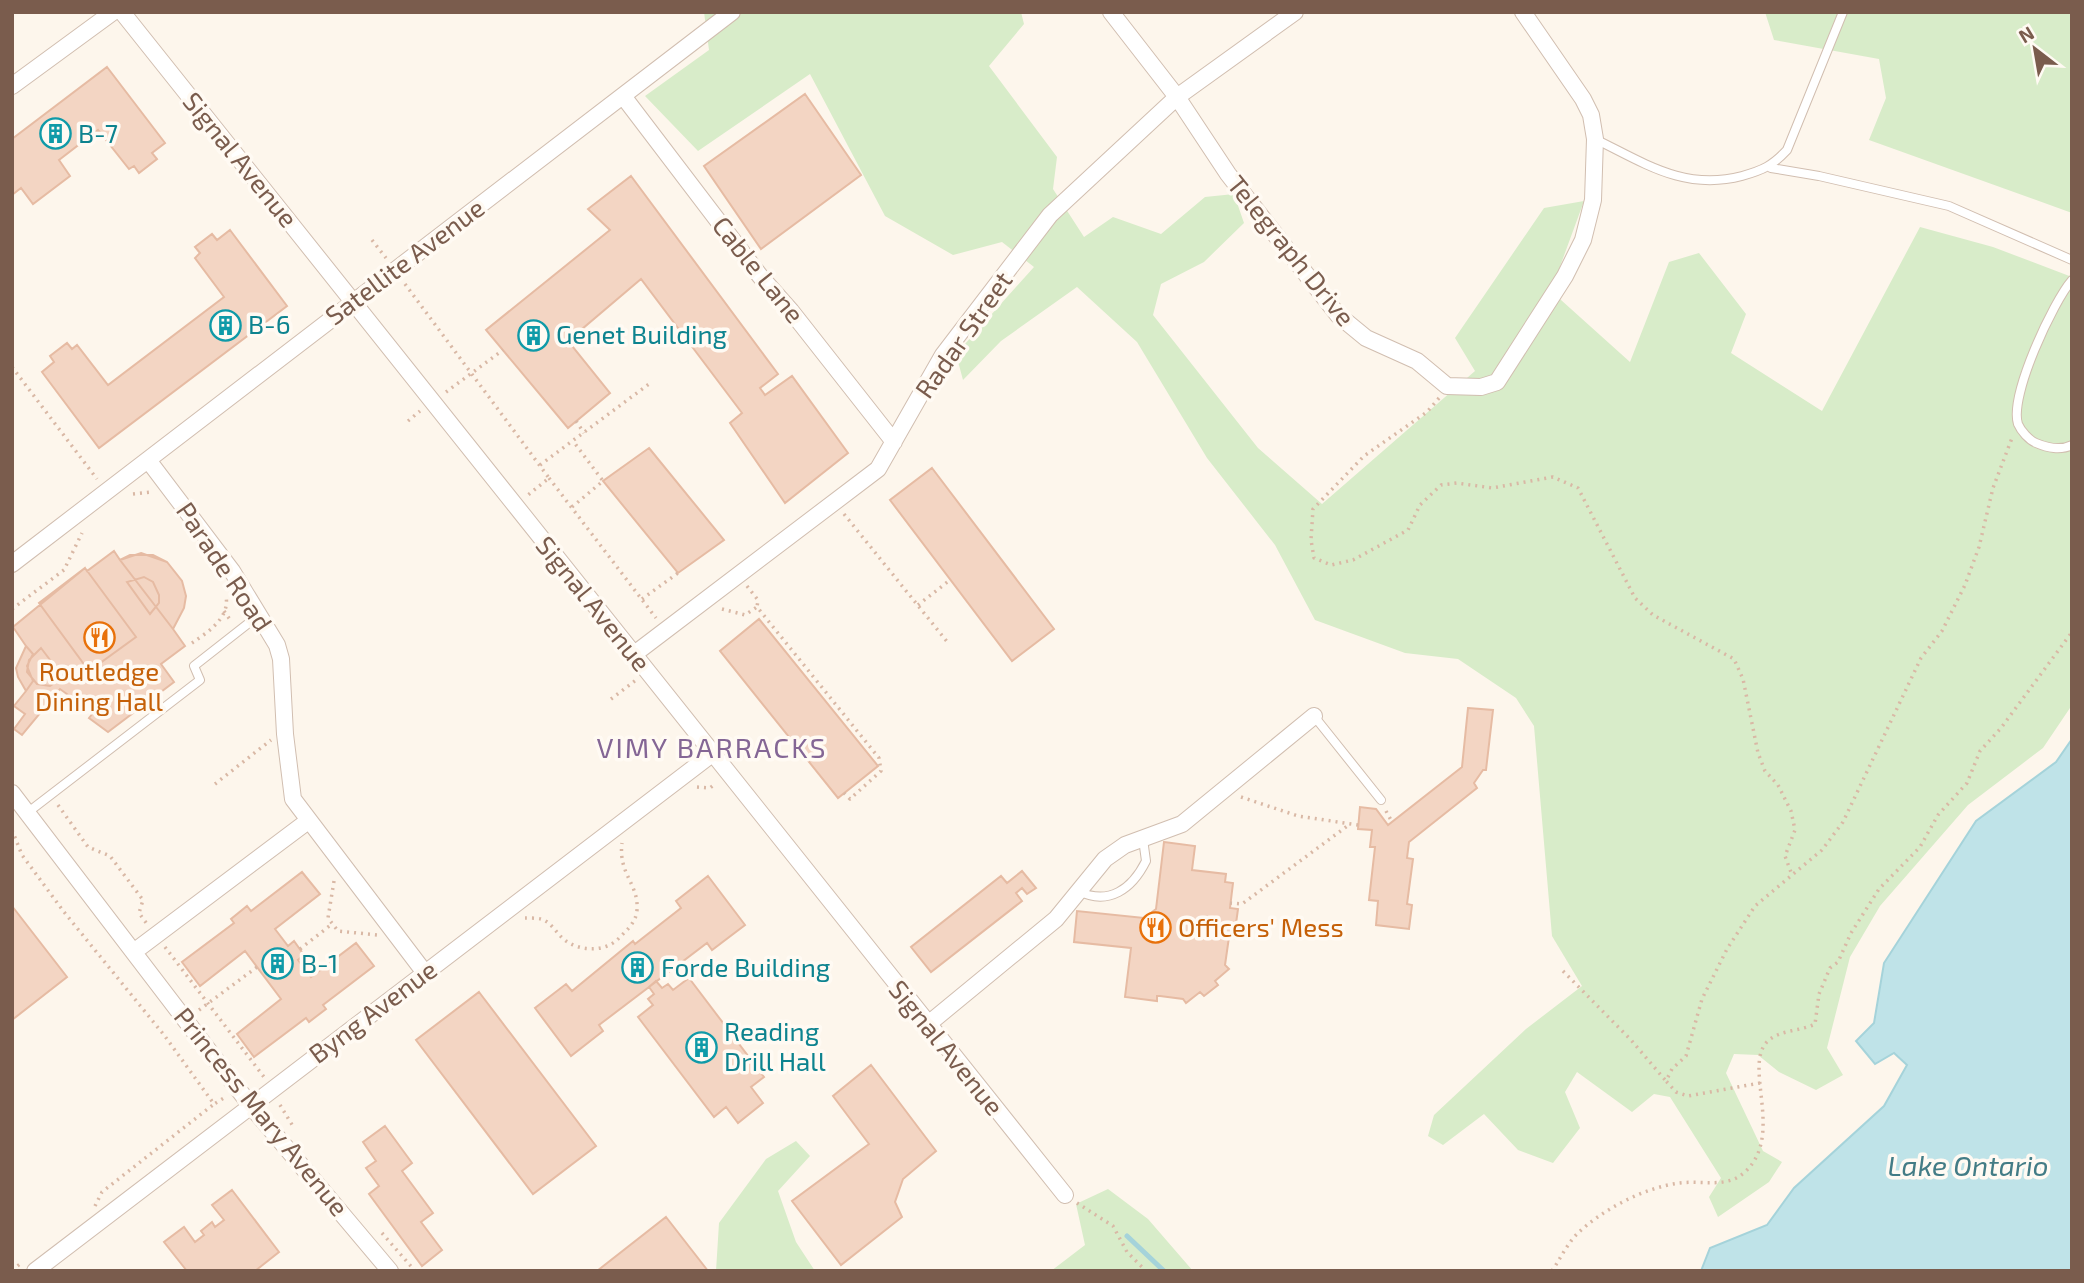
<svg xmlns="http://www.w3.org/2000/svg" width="2084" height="1283" font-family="'Exo 2',sans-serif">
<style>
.green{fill:#d8ecc9}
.water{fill:#bfe3e8;stroke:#a5d3da;stroke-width:2}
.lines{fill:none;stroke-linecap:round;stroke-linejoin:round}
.stream{stroke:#a5d3da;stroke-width:5}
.building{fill:#f3d5c3;stroke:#e6bba3;stroke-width:2}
.lane-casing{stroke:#d1beb0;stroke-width:10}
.street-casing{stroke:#d1beb0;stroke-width:18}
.path{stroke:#d9b8a5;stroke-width:3.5;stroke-dasharray:2 5;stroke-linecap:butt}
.lane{stroke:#fff;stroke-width:8}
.street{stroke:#fff;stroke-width:16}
.labels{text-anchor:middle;stroke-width:7;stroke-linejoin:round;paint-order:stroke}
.culture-label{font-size:26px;fill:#0d838f;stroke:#fffaf3;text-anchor:start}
.street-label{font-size:26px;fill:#7a5c4d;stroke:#fffaf3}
.food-label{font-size:26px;fill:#c56008;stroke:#fffaf3}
.neighbourhood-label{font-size:28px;letter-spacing:2px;fill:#846695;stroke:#fffaf3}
.water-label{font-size:28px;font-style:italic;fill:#437c86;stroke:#fffaf3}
</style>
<rect width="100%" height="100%" fill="#fdf6ec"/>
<path class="green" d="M704 12H1021L1024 24 989 66 1057 157 1053 189 1084 237 1113 217 1161 234 1205 197 1234 194 1244 223 1204 262 1161 284 1153 315 1258 448 1322 504 1475 371 1455 338 1544 208 1584 201 1551 291 1630 362 1669 262 1699 253 1746 314 1731 353 1822 411 1920 227 1993 247 2072 277V705L2043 748 1968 805 1880 906 1850 957 1827 1048 1843 1075 1816 1090 1779 1072 1758 1055 1734 1054 1726 1073 1763 1151 1782 1162 1769 1182 1718 1217 1709 1197 1721 1178 1670 1097 1654 1094 1632 1112 1577 1072 1565 1092 1580 1128 1553 1163 1518 1150 1484 1114 1443 1145 1428 1136 1434 1115 1526 1029 1582 986 1552 936 1534 726 1516 698 1458 659 1405 653 1315 620 1275 545 1207 458 1137 342 1077 287 1001 341 963 380 956 354 1034 267 1002 242 953 255 885 216 810 74 698 151 645 96 709 50Z
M1765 12H2072V213L1869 140 1886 98 1879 59 1774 40Z
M796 1141 810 1156 778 1191 796 1242 815 1271H716L719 1223 766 1159Z
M1108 1189 1148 1219 1193 1271H1051L1085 1245 1076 1204Z"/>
<path class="water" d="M2072 739V1271H1701L1710 1248 1767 1225 1794 1188 1884 1106 1907 1065 1894 1053 1875 1064 1856 1041 1874 1023 1884 963 1976 821 2056 762Z"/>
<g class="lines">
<path class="stream" d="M1127 1236 1164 1271"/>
</g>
<path class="building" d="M107 67 165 143 152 153 157 159 139 173 134 166 129 169 98 130 59 160 70 176 33 204 21 188 12 195V139Z
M805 94 861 175 761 249 704 166Z
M631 176 778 374 760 388 765 395 792 376 848 453 785 503 730 423 742 413 641 279 568 341 610 393 568 428 486 330 610 230 588 209Z
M230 230 287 306 99 448 42 372 54 362 50 356 67 343 72 349 77 345 108 385 224 297 195 258 200 253 195 247 212 234 217 240Z
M649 448 724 540 678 573 603 481Z
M932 468 1054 629 1012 661 890 500Z
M114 551 120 560 130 555H153L167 562 182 581 186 596 184 608 173 629 185 646 161 664 174 682 108 732 89 718 93 713 60 689 22 735 14 729 25 714 14 706 26 691 18 677 16 668 26 646 13 627 85 568 87 571Z
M141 553 167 562 182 581 186 596 184 608 173 629 120 560Z
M85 568 136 637 89 671 39 603Z
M144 577 153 582 159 595V603L150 614 127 582Z
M759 619 878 766 838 798 720 651Z
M26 646 33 654 27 666 33 681 26 691 18 677 16 668Z
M41 648 63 677 50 686 37 684 27 672 29 660Z
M1468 708 1493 710 1486 770H1483L1474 783 1477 788 1409 842 1407 858 1413 859 1407 904 1412 905 1409 929 1376 925 1378 901 1369 900 1375 847H1370L1372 830 1358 829 1360 807 1376 809 1388 825 1462 767Z
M1164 842 1195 846 1192 870 1226 874 1225 882 1233 883 1230 908 1238 909 1234 938 1229 937 1225 965 1229 969 1215 981 1218 985 1204 996 1200 992 1186 1003 1183 999 1160 996H1157V1001L1125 997 1131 948 1074 942 1077 911 1144 918 1156 909Z
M1022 871 1036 888 1027 894 1022 888 1016 893 1022 901 931 972 911 947 1001 876 1007 883Z
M302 872 320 894 275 929 288 946 294 941 304 955 298 960 311 977 356 943 374 966 323 1005 326 1009 309 1022 306 1018 254 1057 237 1034 281 999 245 951 200 986 182 962 234 923 231 919 247 906 251 911Z
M708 876 745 925 712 950 707 943 599 1025 603 1031 571 1056 535 1008 566 984 572 991 633 941 635 944 681 908 676 901Z
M12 906 67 977 12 1020Z
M689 978 764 1077 751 1087 763 1103 738 1123 726 1107 714 1117 638 1017 653 1005 648 999 654 994 649 987 656 981 662 988 668 984 673 990Z
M479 992 596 1146 533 1194 416 1040Z
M871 1065 936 1151 903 1179 895 1202 902 1217 841 1265 792 1201 869 1144 833 1096Z
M385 1126 412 1163 402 1171 433 1213 421 1222 442 1250 422 1266 369 1194 379 1186 366 1168 376 1161 363 1142Z
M232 1190 279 1252 255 1271H187L164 1242 184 1227 195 1242 204 1235 201 1231 212 1222 215 1227 224 1220 212 1205Z
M666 1217 708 1271H597Z"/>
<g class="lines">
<defs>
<path id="lane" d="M1595 139C1646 164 1685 191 1742 176 1763 170 1772 166 1787 150L1843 12
M1771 168 1819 176 1949 206 2072 260
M2072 280C2053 302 2009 396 2018 424 2021 431 2029 440 2036 443 2048 448 2060 451 2072 445
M1314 716 1381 800
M27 813 200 680 194 666 259 615
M1078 891C1109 906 1132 889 1146 861L1143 839"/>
<path id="street" d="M122 12 1065 1195
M1111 12 1177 97 1228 174 1338 315 1366 338 1417 361 1447 386 1481 387 1497 382 1565 276 1583 240 1593 200 1595 139 1591 115 1583 99 1523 12
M12 86 113 12
M623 96 760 276 791 311 894 442
M148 460 232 571 277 645 281 659 285 734 293 799 425 973
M12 564 732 12
M633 655 878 469 943 355 1050 215 1177 97 1295 12
M12 793 251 1106 390 1271
M135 951 308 821
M927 1025 1056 919 1105 859 1125 845 1182 824 1314 716
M35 1271 712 754"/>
</defs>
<use href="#lane" class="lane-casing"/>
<use href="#street" class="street-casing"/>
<path class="path" d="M372 240 386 258
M405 284 549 478 528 495
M12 367 97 479
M446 392 503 350
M1439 398 1427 412 1364 456 1313 509 1311 540 1314 558 1331 565 1353 560 1408 530 1420 505 1441 485 1457 483 1492 488 1553 477 1578 488 1635 598 1653 615 1734 659 1743 679 1758 753 1765 771 1778 785 1791 811 1795 830 1785 856 1792 875
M408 421 420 411
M576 421 584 433
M540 465 649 384
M549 478 656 618
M133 494 152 492
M572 507 603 481 573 441
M844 514 949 644
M747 586 758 600 757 607
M642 599 678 573
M918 605 950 580
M12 609 64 570 82 533
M722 609 745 615 757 607 879 758 881 771 850 799 844 793
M224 611 231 621
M192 643C208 632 230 618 226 596
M611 699 636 680
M215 784 271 740
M697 787 710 788 715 784
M1241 797 1298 816 1358 825
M58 805 88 847 110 856 143 900 139 913 147 924
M1386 811 1392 822
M12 830 22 855 64 912 164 1035 214 1104 224 1098
M334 881 328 918 338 931 377 935
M1230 903 1242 904 1350 824
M525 918C530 918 537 918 541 919 552 922 557 935 566 941 582 952 607 952 620 937 628 929 636 922 637 910 639 884 618 874 622 843
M165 947 264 1077
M300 949 332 924
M1563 971 1631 1040 1666 1081
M199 1010 257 967
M1760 1083 1688 1096 1676 1092 1666 1081 1672 1069 1686 1056 1702 999 1727 949 1755 906 1822 850 1843 822 1921 658 1942 631 1965 585 1979 547 1993 488 2012 438
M280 1105 294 1128
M1077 1203 1113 1226 1127 1252 1146 1271
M95 1206 102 1192 214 1104
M382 1233 415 1271
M12 1270 20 1264
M1552 1271C1560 1259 1566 1246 1576 1235 1601 1210 1645 1187 1680 1183 1703 1180 1728 1189 1746 1171 1785 1133 1741 1063 1769 1040 1781 1030 1801 1031 1815 1024L1819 994 1830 968 1838 962 1851 933 1879 889 1920 847 1938 815 1967 783 1980 751 2001 728 2072 632"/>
<use href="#lane" class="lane"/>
<use href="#street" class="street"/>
</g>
<defs>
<symbol id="building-ring" viewBox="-11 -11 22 22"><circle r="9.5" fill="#fffaf3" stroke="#0f9aa8" stroke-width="1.5"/><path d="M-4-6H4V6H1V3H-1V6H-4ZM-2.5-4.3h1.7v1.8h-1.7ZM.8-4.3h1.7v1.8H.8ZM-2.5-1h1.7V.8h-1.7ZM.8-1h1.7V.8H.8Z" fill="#0f9aa8"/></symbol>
<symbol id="restaurant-ring" viewBox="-11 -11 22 22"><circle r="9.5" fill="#fffaf3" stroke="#e8710a" stroke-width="1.5"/><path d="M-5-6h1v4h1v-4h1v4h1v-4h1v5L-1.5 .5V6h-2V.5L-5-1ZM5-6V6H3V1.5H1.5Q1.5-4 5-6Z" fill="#e8710a"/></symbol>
</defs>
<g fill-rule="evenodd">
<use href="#building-ring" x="38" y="116" width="35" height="35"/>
<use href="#building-ring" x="208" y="308" width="35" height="35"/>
<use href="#building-ring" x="516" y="318" width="35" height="35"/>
<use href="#restaurant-ring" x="82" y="620" width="35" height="35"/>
<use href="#restaurant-ring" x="1138" y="910" width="35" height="35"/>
<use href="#building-ring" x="260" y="946" width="35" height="35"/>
<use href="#building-ring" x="620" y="950" width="35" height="35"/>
<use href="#building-ring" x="684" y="1030" width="35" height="35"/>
</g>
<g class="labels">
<g class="culture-label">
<text x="78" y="143">B-7</text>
<text x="248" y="334">B-6</text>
<text x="556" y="344">Genet Building</text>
<text x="301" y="973">B-1</text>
<text x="661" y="977">Forde Building</text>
<text x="724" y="1041">Reading<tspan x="724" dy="30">Drill Hall</tspan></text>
</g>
<g class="street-label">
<text transform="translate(240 160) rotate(51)" y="9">Signal Avenue</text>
<text transform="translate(1291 251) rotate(51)" y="9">Telegraph Drive</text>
<text transform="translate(405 262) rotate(-37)" y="9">Satellite Avenue</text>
<text transform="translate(758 270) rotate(51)" y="9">Cable Lane</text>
<text transform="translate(964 335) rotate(-55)" y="9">Radar Street</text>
<text transform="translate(224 567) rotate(56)" y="9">Parade Road</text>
<text transform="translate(593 604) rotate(51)" y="9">Signal Avenue</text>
<text transform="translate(373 1012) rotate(-37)" y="9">Byng Avenue</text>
<text transform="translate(946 1048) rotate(51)" y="9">Signal Avenue</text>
<text transform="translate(261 1112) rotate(51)" y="9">Princess Mary Avenue</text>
</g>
<g class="food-label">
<text x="99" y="681">Routledge<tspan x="99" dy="30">Dining Hall</tspan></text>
<text x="1178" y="937" text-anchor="start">Officers' Mess</text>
</g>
<g class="neighbourhood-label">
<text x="712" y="758">VIMY BARRACKS</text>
</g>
<g class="water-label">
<text x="1968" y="1176">Lake Ontario</text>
</g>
</g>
<rect width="2084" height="1283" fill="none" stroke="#7a5c4d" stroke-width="28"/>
<g transform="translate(2035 49) rotate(329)" stroke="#fffaf3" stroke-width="5" paint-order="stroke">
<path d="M0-5L12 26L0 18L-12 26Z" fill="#7a5c4d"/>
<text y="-10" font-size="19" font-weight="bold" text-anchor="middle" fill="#7a5c4d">N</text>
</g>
</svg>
